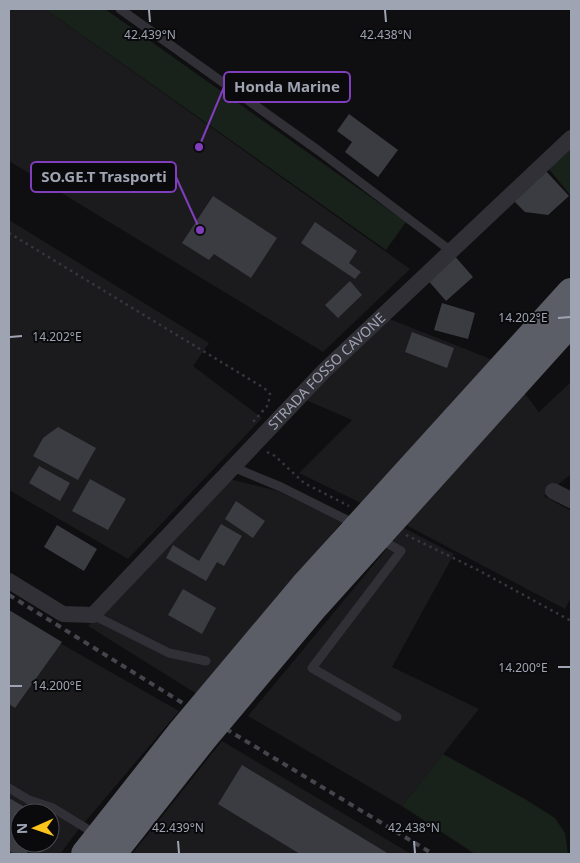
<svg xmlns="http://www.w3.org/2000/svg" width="580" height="863" font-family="'Noto Sans',sans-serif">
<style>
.built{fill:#1b1b1e;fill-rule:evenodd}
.green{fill:#19211b}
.building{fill:#3b3c41}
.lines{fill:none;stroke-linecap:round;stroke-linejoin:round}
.path{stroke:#36373d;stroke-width:2.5;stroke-dasharray:2.5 4;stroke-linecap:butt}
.lane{stroke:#303036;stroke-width:9}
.street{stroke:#303036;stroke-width:16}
.rail{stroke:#45464d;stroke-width:4;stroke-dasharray:6 5;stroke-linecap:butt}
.highway-bridge{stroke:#5c5e67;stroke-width:28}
.ticks{fill:none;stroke:#9fa4b3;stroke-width:2}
.labels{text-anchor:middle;stroke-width:4;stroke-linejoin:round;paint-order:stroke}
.street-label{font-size:14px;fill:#9fa4b3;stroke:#0a0a0c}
.ticks-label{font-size:12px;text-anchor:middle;fill:#9fa4b3;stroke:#0a0a0c;stroke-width:4;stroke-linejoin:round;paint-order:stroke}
.leader{fill:none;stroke:#803ebd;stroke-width:2}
.callout-dot{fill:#803ebd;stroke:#0a0a0c;stroke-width:2}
.callout{fill:#0a0a0c;stroke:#803ebd;stroke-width:2}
.callout-label{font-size:15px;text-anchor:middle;font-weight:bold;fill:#9fa4b3}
</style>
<rect width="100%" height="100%" fill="#0f0f11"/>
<path class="built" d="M9 9H45L410 269 323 352 9 161Z
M9 220 209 343 193 366 262 418 128 559 9 490Z
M387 318 493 360 363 504 299 473 352 420 306 400Z
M571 382V474L544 496 571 511V597L565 609 406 525 523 391 539 412Z
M229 479 278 491 342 522 197 694 88 626Z
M404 528 454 554 392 667 479 709 402 806 248 716Z
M9 612 58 642 179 711 79 829 60 854H9ZM20 813H50V843H20Z
M222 741 411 854H132Z"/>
<path class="green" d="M45 9H105L406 222 386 250Z
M571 148V196L548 168Z
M443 754 525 799 555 818 565 833 568 854H475L402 806Z"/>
<path class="building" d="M349 114 398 150 378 177 345 152 352 142 337 131Z
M544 169 569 196 548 215 525 212 512 199Z
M213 196 277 238 251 278 214 254 209 260 182 243Z
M315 222 357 251 349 263 361 272 355 279 301 243Z
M453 254 473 277 446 301 426 278Z
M350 281 362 295 338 318 325 305Z
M442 303 475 313 468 339 434 330Z
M412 332 454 348 447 368 405 352Z
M58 427 96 448 78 480 33 456 43 438Z
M39 466 70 483 60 501 29 483Z
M90 479 126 499 108 530 72 511Z
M236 501 265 521 253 538 225 519Z
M221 524 242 536 224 566 217 562 206 581 166 558 173 545 199 561Z
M57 525 97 549 84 571 44 547Z
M183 589 216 608 202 634 168 615Z
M9 610 62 642 15 708 9 704Z
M242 765 389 854H300L218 804Z
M9 798 35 813H20V843H34L26 854H15L9 851Z"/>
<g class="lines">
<path class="path" d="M9 233 264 388 270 394 268 405 253 422
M267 452 275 456 304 483 349 506
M406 535 478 570 571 621"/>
<path class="lane" d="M120 9 319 151 451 251
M233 467 281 487 347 520
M385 542 401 551 312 668 397 717
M93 615 169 653 206 661
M9 788 29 800 53 808 89 830"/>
<g class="street">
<path d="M553 491 571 500"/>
<path id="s1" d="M9 581 63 614 93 615 324 371 571 138"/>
</g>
<path class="rail" d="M9 595 189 707
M226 729 433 854"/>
<path class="highway-bridge" d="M85 854 183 730 304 586 571 292
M112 854 203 739 314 607 571 322"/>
</g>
<path class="ticks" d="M149 10 150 22M385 10 386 22M558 318 570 317M10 337 22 336M558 667H570M10 686H22M178 841 179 853M414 841 415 853"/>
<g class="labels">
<g class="street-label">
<text dy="5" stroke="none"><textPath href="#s1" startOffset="431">STRADA FOSSO CAVONE</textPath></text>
</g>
</g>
<g class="ticks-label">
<text x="150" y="39">42.439°N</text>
<text x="386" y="39">42.438°N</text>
<text x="523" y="322">14.202°E</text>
<text x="57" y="341">14.202°E</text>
<text x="523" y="672">14.200°E</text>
<text x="57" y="690">14.200°E</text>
<text x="178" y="832">42.439°N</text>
<text x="414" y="832">42.438°N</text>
</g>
<path class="leader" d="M199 147L224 87M200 230L176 177"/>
<g class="callout-dot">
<circle cx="199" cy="147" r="5"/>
<circle cx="200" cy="230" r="5"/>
</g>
<g class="callout">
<rect x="224" y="72" width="126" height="30" rx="5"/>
<rect x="31" y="162" width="145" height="30" rx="5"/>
</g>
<g class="callout-label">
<text x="287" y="92">Honda Marine</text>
<text x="104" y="182">SO.GE.T Trasporti</text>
</g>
<rect width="580" height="863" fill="none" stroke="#9fa4b3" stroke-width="20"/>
<g transform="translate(35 828) rotate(268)"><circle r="24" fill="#0a0a0c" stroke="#46484f"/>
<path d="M0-4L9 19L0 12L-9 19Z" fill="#fdc51b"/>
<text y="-8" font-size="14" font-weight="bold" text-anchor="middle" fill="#9fa4b3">N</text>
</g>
</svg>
